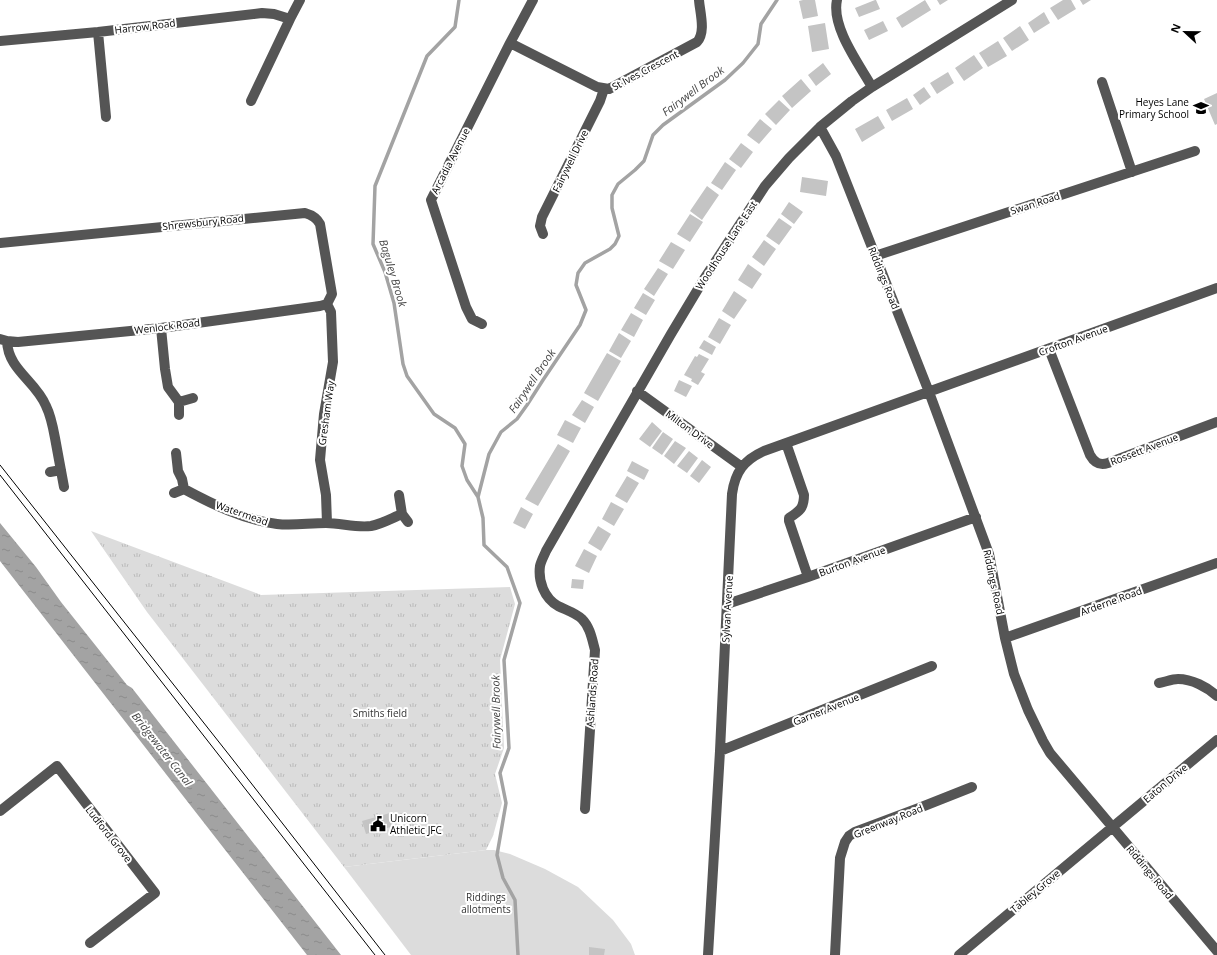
<svg xmlns="http://www.w3.org/2000/svg" width="1217" height="955" font-family="'Open Sans',sans-serif">
<style>
.green{fill:#dcdcdc}
.park{fill:url(#park-tufts)}
.water{fill:url(#water-ripples)}
.lines{fill:none;stroke-linecap:round;stroke-linejoin:round}
.stream{stroke:#a3a3a3;stroke-width:3.5}
.building{fill:#c4c4c4}
.minor{stroke:#555;stroke-width:10}
.tram{stroke:#000;stroke-width:1}
.labels{text-anchor:middle;stroke-width:4;stroke-linejoin:round;paint-order:stroke}
.street-label{font-size:10px;fill:#000;stroke:#fff}
.poi-label{font-size:10px;fill:#000;stroke:#fff;text-anchor:end}
.park-label{font-size:10px;fill:#333;stroke:#fff}
.water-label{font-size:11px;font-style:italic;fill:#444;stroke:#fff}
</style>
<defs>
<pattern id="park-tufts" width="24" height="20" patternUnits="userSpaceOnUse"><rect width="24" height="20" fill="#dcdcdc"/><path d="M3 7l-1-3M5 7V3M7 7l1-3M15 17l-1-3M17 17v-4M19 17l1-3" fill="none" stroke="#bbb"/></pattern>
<pattern id="water-ripples" width="26" height="14" patternUnits="userSpaceOnUse"><rect width="26" height="14" fill="#a3a3a3"/><path d="M2 4q2-2 4 0t4 0M15 11q2-2 4 0t4 0" fill="none" stroke="#8b8b8b"/></pattern>
</defs>
<rect width="100%" height="100%" fill="#fff"/>
<path class="green" d="M486 850H494L510 854 545 869 578 887 613 920 631 944 635 955H411L344 867Z"/>
<path class="park" d="M91 531 261 595 510 587 515 604 500 660 504 748 495 774 502 803 493 836 486 850 344 867 147 612Z"/>
<path class="water" d="M0 523 36 567 61 602 127 685 132 688 341 955H307L0 561Z"/>
<g class="lines">
<path class="stream" d="M459 0 455 27 427 56 375 186 373 244 385 272 394 303 403 364 407 376 434 414 455 428 465 444 462 466 467 480 478 497
M518 955 515 900 503 878 497 855 506 803 500 773 509 748 504 660 520 603 507 567 484 545 483 518 478 497 489 454 501 432 517 419 527 405 543 380 580 325 586 310 576 285 578 273 585 263 610 249 615 244 619 236 612 208V195L618 184 635 170 644 161 653 135 663 125 725 80 743 63 758 44 761 24 777 0"/>
</g>
<path class="building" d="M803 0H815L818 16 803 19 799 1Z
M875 0H876L880 9 859 17 855 8Z
M925 0 931 10 902 28 896 18Z
M937 0H948L940 5Z
M1063 0H1071L1076 9 1058 20 1050 8Z
M1080 0H1091L1083 5Z
M1044 12 1050 23 1034 33 1028 23Z
M883 21 888 31 869 40 864 30Z
M825 23 829 49 812 52 808 26Z
M1020 26 1029 40 1012 51 1003 38Z
M998 41 1007 56 988 67 979 53Z
M974 55 983 68 964 81 955 68Z
M823 63 831 74 816 86 808 75Z
M948 72 954 83 937 94 930 83Z
M801 79 811 91 792 108 782 96Z
M924 87 931 97 920 105 913 95Z
M1217 93V124L1215 125 1204 99Z
M907 98 913 109 892 121 886 110Z
M779 100 790 110 776 125 765 114Z
M878 116 885 128 862 142 855 129Z
M760 119 772 129 759 144 747 135Z
M741 143 753 152 741 168 729 159Z
M725 162 736 170 722 190 711 183Z
M802 177 828 181 826 196 800 192Z
M707 186 719 195 702 220 690 211Z
M789 202 803 212 794 224 781 214Z
M690 214 703 222 690 242 677 234Z
M779 218 792 227 779 245 766 236Z
M764 240 776 249 764 266 752 257Z
M671 242 685 250 673 269 659 261Z
M748 264 762 274 752 289 738 280Z
M658 268 668 274 654 296 644 289Z
M734 291 747 300 734 319 722 311Z
M643 293 655 300 646 315 634 308Z
M631 313 643 320 634 337 621 330Z
M719 318 731 325 720 344 708 337Z
M619 333 631 341 621 358 609 351Z
M704 340 716 347 712 355 699 348Z
M607 353 621 361 598 401 584 393Z
M699 354 709 359 701 372 705 374 698 385 691 381 692 379 684 375 695 356 697 357Z
M679 380 692 386 686 397 674 391Z
M582 400 594 407 585 423 572 415Z
M565 420 581 428 573 443 557 435Z
M652 422 662 431 650 447 639 439Z
M663 432 673 439 662 455 652 448Z
M675 441 686 448 674 464 664 456Z
M558 444 570 451 538 506 525 499Z
M689 451 698 458 687 473 677 466Z
M702 460 711 467 699 483 690 476Z
M632 461 649 470 644 480 627 471Z
M627 476 639 483 627 503 615 496Z
M611 502 624 509 614 526 602 519Z
M521 507 533 514 525 529 513 523Z
M598 526 611 534 601 551 588 543Z
M584 549 597 556 589 573 575 566Z
M572 579 584 580 583 589 571 588Z
M390 813 394 826 366 834 362 821Z
M589 947 605 949 604 955H589Z"/>
<g class="lines">
<path class="minor" d="M837 0C831 27 859 64 872 87
M98 32 106 117
M0 41 98 32 262 13 274 14 290 19
M510 43 597 87 609 89 697 42C706 32 700 13 699 0
M1102 82 1132 172
M251 101 290 19 300 0
M820 127 836 156 929 392 989 554 1005 638 1014 674 1028 710 1043 741 1050 753 1217 951
M543 234 540 226 542 217 600 101 604 89
M0 243 305 213C312 215 317 218 320 224L332 294 327 304
M875 256 1195 151
M482 324 472 319 466 307 431 200 510 43 533 0
M161 328 165 369 168 387 179 402V415
M0 339 7 341 18 342 161 328 320 306 327 304
M7 341C8 370 36 381 46 406 51 416 53 427 55 438 58 454 61 471 64 487
M1049 349 1090 455C1094 462 1099 466 1108 463L1217 422
M637 391 742 467
M179 402 193 398
M786 443 804 495C804 508 800 511 789 518V521L808 577
M176 453 178 471 182 479 184 489C212 504 244 520 277 524 293 526 309 523 326 523 341 523 356 528 371 526 382 524 392 518 402 514L399 495
M50 472 61 470
M174 493 184 489
M402 514 408 522
M327 523 326 495 320 460 324 414 333 362 331 312 327 304
M727 604 808 577 976 517
M1005 638 1217 563
M1159 683C1165 682 1172 679 1178 679 1192 679 1207 687 1217 696
M720 751 932 666
M585 809 595 650C592 639 590 627 582 619 576 613 566 610 558 606 544 598 538 581 540 566 541 561 544 556 546 551L671 334 704 279 765 186 789 158 820 127 852 101 872 87 1012 0
M0 811 57 766 155 893 90 943
M708 955 720 751 732 494C735 472 744 460 764 451L1217 288
M835 955 840 858 845 842 849 836 855 832 919 808 972 787
M959 955 1217 740"/>
<path class="tram" d="M0 465 230 756 385 955
M0 475 375 955"/>
</g>
<defs>
<symbol id="school-bare" viewBox="-9 -9 18 18"><path d="M0-5L7-2L0 1L-7-2ZM-4 1L0 2.5L4 1V4Q0 6-4 4Z" fill="#000" stroke="#fff" stroke-width="2.5" paint-order="stroke"/></symbol>
<symbol id="civic-bare" viewBox="-9 -9 18 18"><path d="M-.6-6.5H3V-4.5H.6V-3L4-1V1h2V6H-6V1h2V-1L-.6-3ZM-1.2 2.5V6h2.4V2.5Z" fill="#000" stroke="#fff" stroke-width="2.5" paint-order="stroke"/></symbol>
</defs>
<g fill-rule="evenodd">
<use href="#school-bare" x="1190" y="97" width="22" height="22"/>
<use href="#civic-bare" x="367" y="813" width="22" height="22"/>
</g>
<g class="labels">
<g class="street-label">
<text transform="translate(145 26) rotate(-7)" y="4">Harrow Road</text>
<text transform="translate(645 70) rotate(-28)" y="4">St Ives Crescent</text>
<text transform="translate(450 161) rotate(-63)" y="4">Arcadia Avenue</text>
<text transform="translate(570 161) rotate(-64)" y="4">Fairywell Drive</text>
<text transform="translate(1035 203) rotate(-18)" y="4">Swan Road</text>
<text transform="translate(203 222) rotate(-6)" y="4">Shrewsbury Road</text>
<text transform="translate(726 245) rotate(-57)" y="4">Woodhouse Lane East</text>
<text transform="translate(884 278) rotate(68)" y="4">Riddings Road</text>
<text transform="translate(167 326) rotate(-7)" y="4">Wenlock Road</text>
<text transform="translate(1073 340) rotate(-20)" y="4">Crofton Avenue</text>
<text transform="translate(326 413) rotate(-82)" y="4">Gresham Way</text>
<text transform="translate(690 429) rotate(36)" y="4">Milton Drive</text>
<text transform="translate(1144 449) rotate(-21)" y="4">Rossett Avenue</text>
<text transform="translate(242 513) rotate(19)" y="4">Watermead</text>
<text transform="translate(852 561) rotate(-20)" y="4">Burton Avenue</text>
<text transform="translate(994 582) rotate(78)" y="4">Riddings Road</text>
<text transform="translate(1111 601) rotate(-20)" y="4">Arderne Road</text>
<text transform="translate(727 609) rotate(-87)" y="4">Sylvan Avenue</text>
<text transform="translate(592 693) rotate(-86)" y="4">Ashlands Road</text>
<text transform="translate(826 709) rotate(-22)" y="4">Garner Avenue</text>
<text transform="translate(1165 783) rotate(-40)" y="4">Eaton Drive</text>
<text transform="translate(888 821) rotate(-22)" y="4">Greenway Road</text>
<text transform="translate(109 834) rotate(52)" y="4">Ludford Grove</text>
<text transform="translate(1150 872) rotate(50)" y="4">Riddings Road</text>
<text transform="translate(1035 891) rotate(-40)" y="4">Tabley Grove</text>
</g>
<g class="poi-label">
<text x="1189" y="106">Heyes Lane<tspan x="1189" dy="12">Primary School</tspan></text>
<text x="390" y="822" text-anchor="start">Unicorn<tspan x="390" dy="12">Athletic JFC</tspan></text>
</g>
<g class="park-label">
<text x="380" y="717">Smiths field</text>
<text x="486" y="901">Riddings<tspan x="486" dy="12">allotments</tspan></text>
</g>
<g class="water-label">
<text transform="translate(693 91) rotate(-37)" y="4">Fairywell Brook</text>
<text transform="translate(393 273) rotate(73)" y="4">Baguley Brook</text>
<text transform="translate(532 381) rotate(-56)" y="4">Fairywell Brook</text>
<text transform="translate(496 712) rotate(-91)" y="4">Fairywell Brook</text>
<text transform="translate(162 749) rotate(52)" y="4">Bridgewater Canal</text>
</g>
</g>
<g transform="translate(1185 32) rotate(292)" stroke="#ffffff" stroke-width="3" paint-order="stroke">
<path d="M0-3L7 15L0 10L-7 15Z" fill="#000000"/>
<text y="-6" font-size="11" font-weight="bold" text-anchor="middle" fill="#000000">N</text>
</g>
</svg>
